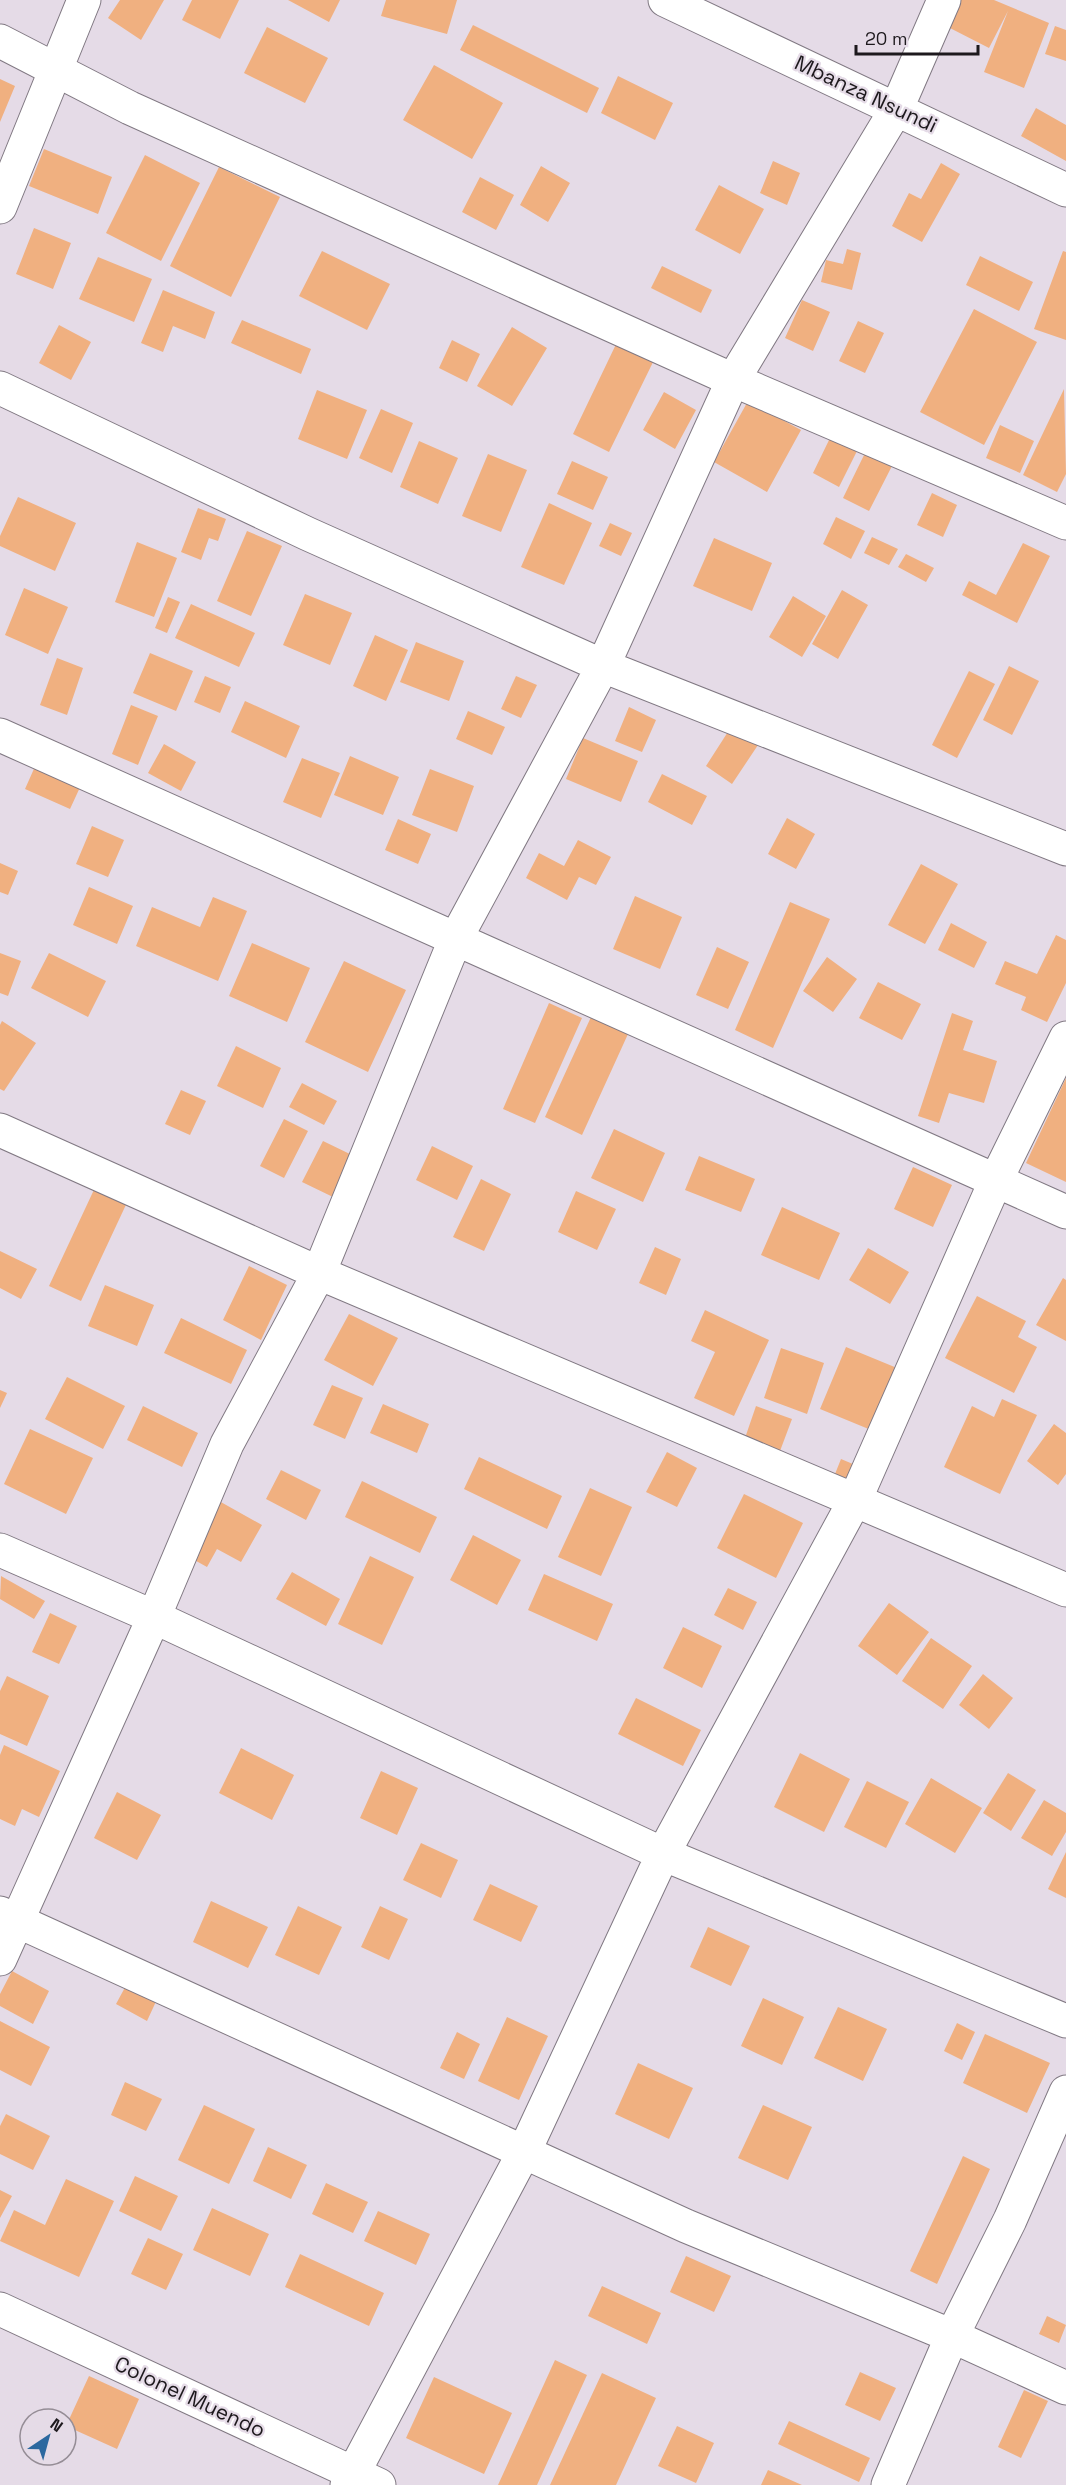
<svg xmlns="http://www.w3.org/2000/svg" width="1066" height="2485" font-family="'Space Grotesk',sans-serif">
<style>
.building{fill:#f0b080}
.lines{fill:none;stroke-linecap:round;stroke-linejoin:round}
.street-casing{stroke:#817983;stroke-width:35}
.street{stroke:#fff;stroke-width:33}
.labels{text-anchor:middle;stroke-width:4.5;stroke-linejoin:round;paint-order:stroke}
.street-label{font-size:21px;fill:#1d191d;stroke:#e5dbe7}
</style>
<rect width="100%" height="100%" fill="#e5dbe7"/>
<path class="building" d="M120 0H164L141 40 108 18Z
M192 0H239L220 39 182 20Z
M288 0H340L329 22Z
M386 0H457L447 34 381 16Z
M960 0H994L1049 23 1024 88 984 72 1008 11 989 48 946 26Z
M473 25 599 88 587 113 460 50Z
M1055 26 1066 30V61L1045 54Z
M267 27 328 58 305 103 244 73Z
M434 65 503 103 472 159 403 120Z
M618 76 673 103 655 140 601 113Z
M0 79 15 86 0 122Z
M1036 108 1066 125V161L1021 136Z
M44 149 112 177 98 214 29 186Z
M145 155 200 183 161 261 106 233Z
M773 161 800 173 787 205 760 193Z
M941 163 960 174 922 242 892 226 909 193 921 199Z
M541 166 570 183 548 222 520 205Z
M219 167 280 197 231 297 170 266Z
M480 177 514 195 496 230 462 212Z
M719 185 764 209 740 254 695 230Z
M34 228 71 243 53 289 16 274Z
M847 249 861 253 852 290 821 282 826 260 843 264Z
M322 251 390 284 367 330 299 296Z
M1063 251 1066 252V340L1034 329Z
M980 256 1033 282 1019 311 966 285Z
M98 257 152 279 134 322 79 299Z
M662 266 712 290 701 313 651 288Z
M163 290 215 312 205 339 173 326 163 352 141 343Z
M802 300 830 312 813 351 785 338Z
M974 309 1037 342 984 445 920 412Z
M242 320 311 349 301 374 231 343Z
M858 321 884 333 865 373 839 361Z
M59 325 91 342 71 380 39 363Z
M512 327 547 348 512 406 477 386Z
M619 338 656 356 609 452 573 434Z
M452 340 480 354 467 382 439 368Z
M1064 389 1066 474 1057 492 1023 475Z
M317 390 367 410 347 459 298 439Z
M664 392 696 410 675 449 643 430Z
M748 401 801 430 767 492 714 462Z
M381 409 413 423 392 473 359 458Z
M1000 425 1034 441 1020 473 986 458Z
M830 438 857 451 839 487 813 473Z
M419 441 458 458 438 504 400 487Z
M866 451 893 464 869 511 843 498Z
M488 454 527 470 501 532 462 516Z
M572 461 608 477 593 510 557 494Z
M932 493 957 505 943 537 917 525Z
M18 497 76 523 55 571 0 546V536Z
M549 503 592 523 564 585 521 567Z
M198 508 226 519 218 541 209 538 201 560 181 552Z
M836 517 865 531 851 559 823 544Z
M610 523 632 533 621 556 599 546Z
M247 531 282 546 251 616 217 601Z
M872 537 898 549 889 565 864 553Z
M714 538 772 563 752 611 693 586Z
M137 542 177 558 154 617 115 602Z
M1023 543 1050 556 1017 623 962 595 969 581 996 595Z
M906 554 934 568 926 582 898 567Z
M24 588 68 607 48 654 5 635Z
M842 590 868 605 838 659 812 644Z
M305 594 352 613 330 665 283 645Z
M793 596 826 616 802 657 769 637Z
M168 597 180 602 167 633 155 628Z
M191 604 255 633 239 667 175 638Z
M375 635 408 650 386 701 353 686Z
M416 642 464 661 449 701 400 682Z
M150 653 193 671 176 711 133 693Z
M57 658 83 668 67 715 40 705Z
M1009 666 1039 681 1012 735 983 720Z
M969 671 995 684 957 758 932 745Z
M205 676 231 687 220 713 194 702Z
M516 676 537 685 521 718 501 709Z
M245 701 300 726 286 758 231 732Z
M131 705 158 716 138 765 112 754Z
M629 707 656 720 642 752 615 741Z
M468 711 505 727 492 755 456 739Z
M733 724 760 742 732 784 706 766Z
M583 738 638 761 621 802 566 779Z
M164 744 196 762 181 791 148 773Z
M350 756 399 777 383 815 334 795Z
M302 758 340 773 321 818 283 802Z
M37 762 82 783 70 809 25 789Z
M430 769 474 786 457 832 412 815Z
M662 774 707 796 692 825 648 802Z
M787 818 815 834 796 869 768 854Z
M398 819 431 834 418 864 385 850Z
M92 826 124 840 108 877 76 864Z
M578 840 611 857 596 885 579 877 567 900 526 878 539 853 564 866Z
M0 863 18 871 8 895 0 892Z
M921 864 958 884 925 944 888 925Z
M89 887 133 906 117 944 73 925Z
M635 896 682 917 660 969 613 949Z
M213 897 247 911 218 981 136 946 152 907 200 927Z
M790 902 830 919 773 1048 735 1030Z
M951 923 987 942 974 968 938 950Z
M1056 935 1066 940V983L1047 1022 1021 1010 1026 997 995 984 1005 961 1037 974Z
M252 943 310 968 287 1022 229 996Z
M717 947 749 962 728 1009 696 995Z
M0 953 21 961 8 996 0 993Z
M49 953 106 981 88 1017 31 988Z
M827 957 857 979 833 1012 803 991Z
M344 961 406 990 368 1072 305 1042Z
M878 982 921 1004 902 1040 859 1018Z
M549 1003 582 1018 535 1123 503 1109Z
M952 1013 973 1021 963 1050 997 1061 984 1103 949 1093 939 1123 918 1116Z
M591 1017 628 1034 582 1135 545 1117Z
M2 1021 36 1043 4 1091 0 1089V1025Z
M236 1046 281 1068 263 1108 217 1086Z
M1066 1078V1182L1026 1163Z
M302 1083 337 1101 324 1125 289 1107Z
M181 1090 206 1101 190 1135 165 1124Z
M284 1119 308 1131 284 1178 260 1166Z
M614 1129 665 1153 643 1202 591 1178Z
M323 1141 354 1156 333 1197 302 1182Z
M432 1146 473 1166 457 1200 416 1180Z
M699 1156 755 1179 741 1212 685 1190Z
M913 1167 952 1185 933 1227 894 1209Z
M99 1179 131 1194 81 1301 49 1286Z
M481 1179 511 1194 484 1251 453 1237Z
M576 1191 616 1209 597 1250 558 1232Z
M782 1207 840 1233 819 1280 761 1255Z
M655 1247 681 1259 666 1295 639 1283Z
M868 1248 909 1272 890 1304 849 1280Z
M0 1251 37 1269 21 1299 0 1288Z
M249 1266 287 1285 261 1340 223 1320Z
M1063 1278 1066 1280V1341L1036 1325Z
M105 1285 154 1305 137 1346 88 1326Z
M977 1296 1026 1321 1018 1337 1037 1347 1014 1393 945 1358Z
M705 1310 769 1340 734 1416 694 1398 715 1352 691 1341Z
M349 1314 398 1338 373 1386 324 1360Z
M181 1318 247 1350 231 1384 164 1353Z
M846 1347 897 1368 871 1430 820 1409Z
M781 1348 824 1363 807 1414 764 1398Z
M67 1377 125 1406 103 1449 45 1419Z
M332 1385 363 1398 345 1439 313 1425Z
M0 1390 7 1393 0 1408Z
M1002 1399 1037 1415 1000 1494 944 1467 972 1406 994 1417Z
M383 1404 429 1424 417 1453 370 1433Z
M143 1406 198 1433 182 1467 127 1440Z
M756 1406 792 1419 780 1451 745 1438Z
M1054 1424 1066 1433V1474L1058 1485 1027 1461Z
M30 1429 93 1458 66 1514 4 1484Z
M667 1452 697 1468 677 1507 646 1492Z
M479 1457 562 1496 547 1529 464 1489Z
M841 1459 860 1467 854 1481 835 1474Z
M281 1470 321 1490 306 1520 266 1499Z
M362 1481 437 1517 420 1553 345 1517Z
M590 1488 632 1507 601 1576 558 1557Z
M744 1494 803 1523 776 1578 717 1548Z
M219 1501 262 1525 241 1562 217 1549 207 1567 189 1557Z
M473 1535 521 1560 497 1605 450 1580Z
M370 1556 414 1577 382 1645 338 1624Z
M292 1572 340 1599 326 1626 276 1599Z
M544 1574 613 1604 597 1641 528 1610Z
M1 1576 45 1601 34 1619 0 1599Z
M728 1588 757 1602 743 1630 714 1615Z
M889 1603 929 1632 897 1675 858 1646Z
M50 1613 77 1626 59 1664 32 1652Z
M683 1627 722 1646 702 1688 663 1668Z
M931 1638 972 1666 943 1709 902 1681Z
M983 1674 1013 1698 989 1729 959 1705Z
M7 1676 49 1696 27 1746 0 1734V1691Z
M636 1698 701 1730 683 1766 618 1734Z
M4 1745 60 1771 39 1817 22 1809 15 1826 0 1819V1755Z
M241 1748 294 1775 272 1820 219 1793Z
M800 1753 850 1779 824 1832 774 1807Z
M381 1771 418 1788 397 1835 360 1818Z
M1008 1773 1036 1790 1011 1831 983 1813Z
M931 1778 982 1808 955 1853 905 1824Z
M867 1781 909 1802 886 1848 844 1827Z
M117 1792 161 1815 137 1860 94 1838Z
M1044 1800 1066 1813V1832L1052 1856 1021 1838Z
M421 1843 458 1860 441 1898 403 1880Z
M1066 1852V1898L1048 1889Z
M490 1884 538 1906 521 1942 473 1920Z
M211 1901 268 1927 248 1968 193 1942Z
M298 1906 342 1927 319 1975 275 1955Z
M380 1906 408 1919 389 1960 361 1947Z
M708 1927 750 1946 731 1986 690 1967Z
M12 1971 49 1991 33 2024 0 2006V1994Z
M129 1980 159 1995 147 2021 116 2004Z
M763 1998 804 2017 782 2065 741 2046Z
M838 2007 887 2029 863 2081 814 2058Z
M507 2017 548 2036 519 2100 478 2081Z
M0 2021 50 2047 31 2086 0 2070Z
M957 2023 975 2032 962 2060 944 2051Z
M457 2032 480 2044 464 2079 440 2068Z
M985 2034 1050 2063 1027 2113 963 2083Z
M638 2063 693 2088 669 2139 615 2114Z
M125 2082 162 2099 146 2131 111 2115Z
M204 2105 255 2129 229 2184 178 2160Z
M763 2105 812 2127 788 2180 738 2158Z
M6 2114 50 2136 33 2170 0 2154V2126Z
M268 2147 307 2165 291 2199 253 2181Z
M963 2156 990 2169 937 2284 910 2271Z
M135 2176 178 2196 161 2231 119 2211Z
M66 2179 114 2201 79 2277 0 2241 14 2210 45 2225Z
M326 2183 368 2202 353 2233 312 2214Z
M0 2190 12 2196 0 2218Z
M212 2208 269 2234 250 2276 193 2250Z
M378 2211 430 2234 416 2265 364 2241Z
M148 2238 183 2254 166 2290 131 2274Z
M300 2254 384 2293 369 2326 285 2287Z
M686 2256 731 2276 714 2312 670 2292Z
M602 2286 661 2313 647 2344 588 2316Z
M1047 2316 1066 2325 1059 2343 1039 2334Z
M555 2360 587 2375 537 2485H498Z
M860 2372 896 2388 880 2421 845 2405Z
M602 2373 656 2398 616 2485H550Z
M89 2376 139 2399 117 2449 66 2426Z
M434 2377 512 2413 484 2474 406 2438Z
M1024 2390 1048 2401 1021 2458 998 2447Z
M789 2421 870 2458 859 2482 778 2444Z
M677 2426 714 2443 696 2483 658 2466Z
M768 2470 802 2485H761Z"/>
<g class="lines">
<defs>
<path id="street" d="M665 0 1066 190
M0 41 130 108 733 380 1066 523
M0 207 84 0
M0 388 308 534 603 666 1066 849
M0 735 1066 1212
M0 1130 319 1273 1066 1590
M0 1550 154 1617 663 1854 1066 2021
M0 1913 686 2226 952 2336 1066 2388
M0 1959 154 1617 227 1444 319 1273 455 940 603 666 733 380 897 108 944 0
M0 2309 379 2485
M347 2485 524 2152 663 1854 855 1500 996 1180 1066 1038
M888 2485 952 2336 1010 2220 1066 2092"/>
</defs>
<use href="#street" class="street-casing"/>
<use href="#street" class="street"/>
</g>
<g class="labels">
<g class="street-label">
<text transform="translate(866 94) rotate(25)" y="7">Mbanza Nsundi</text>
<text transform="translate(190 2397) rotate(25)" y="7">Colonel Muendo</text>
</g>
</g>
<g transform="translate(48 2437) rotate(36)"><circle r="28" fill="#e5dbe7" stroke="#958d96" stroke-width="1.5"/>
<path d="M0-4.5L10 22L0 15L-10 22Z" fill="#2b689f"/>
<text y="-9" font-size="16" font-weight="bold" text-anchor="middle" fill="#1d191d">N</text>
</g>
<path d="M856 45v9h122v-9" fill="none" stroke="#1d191d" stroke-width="3"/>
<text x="865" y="45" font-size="18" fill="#1d191d" stroke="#e5dbe7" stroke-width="4.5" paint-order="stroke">20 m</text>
</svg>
